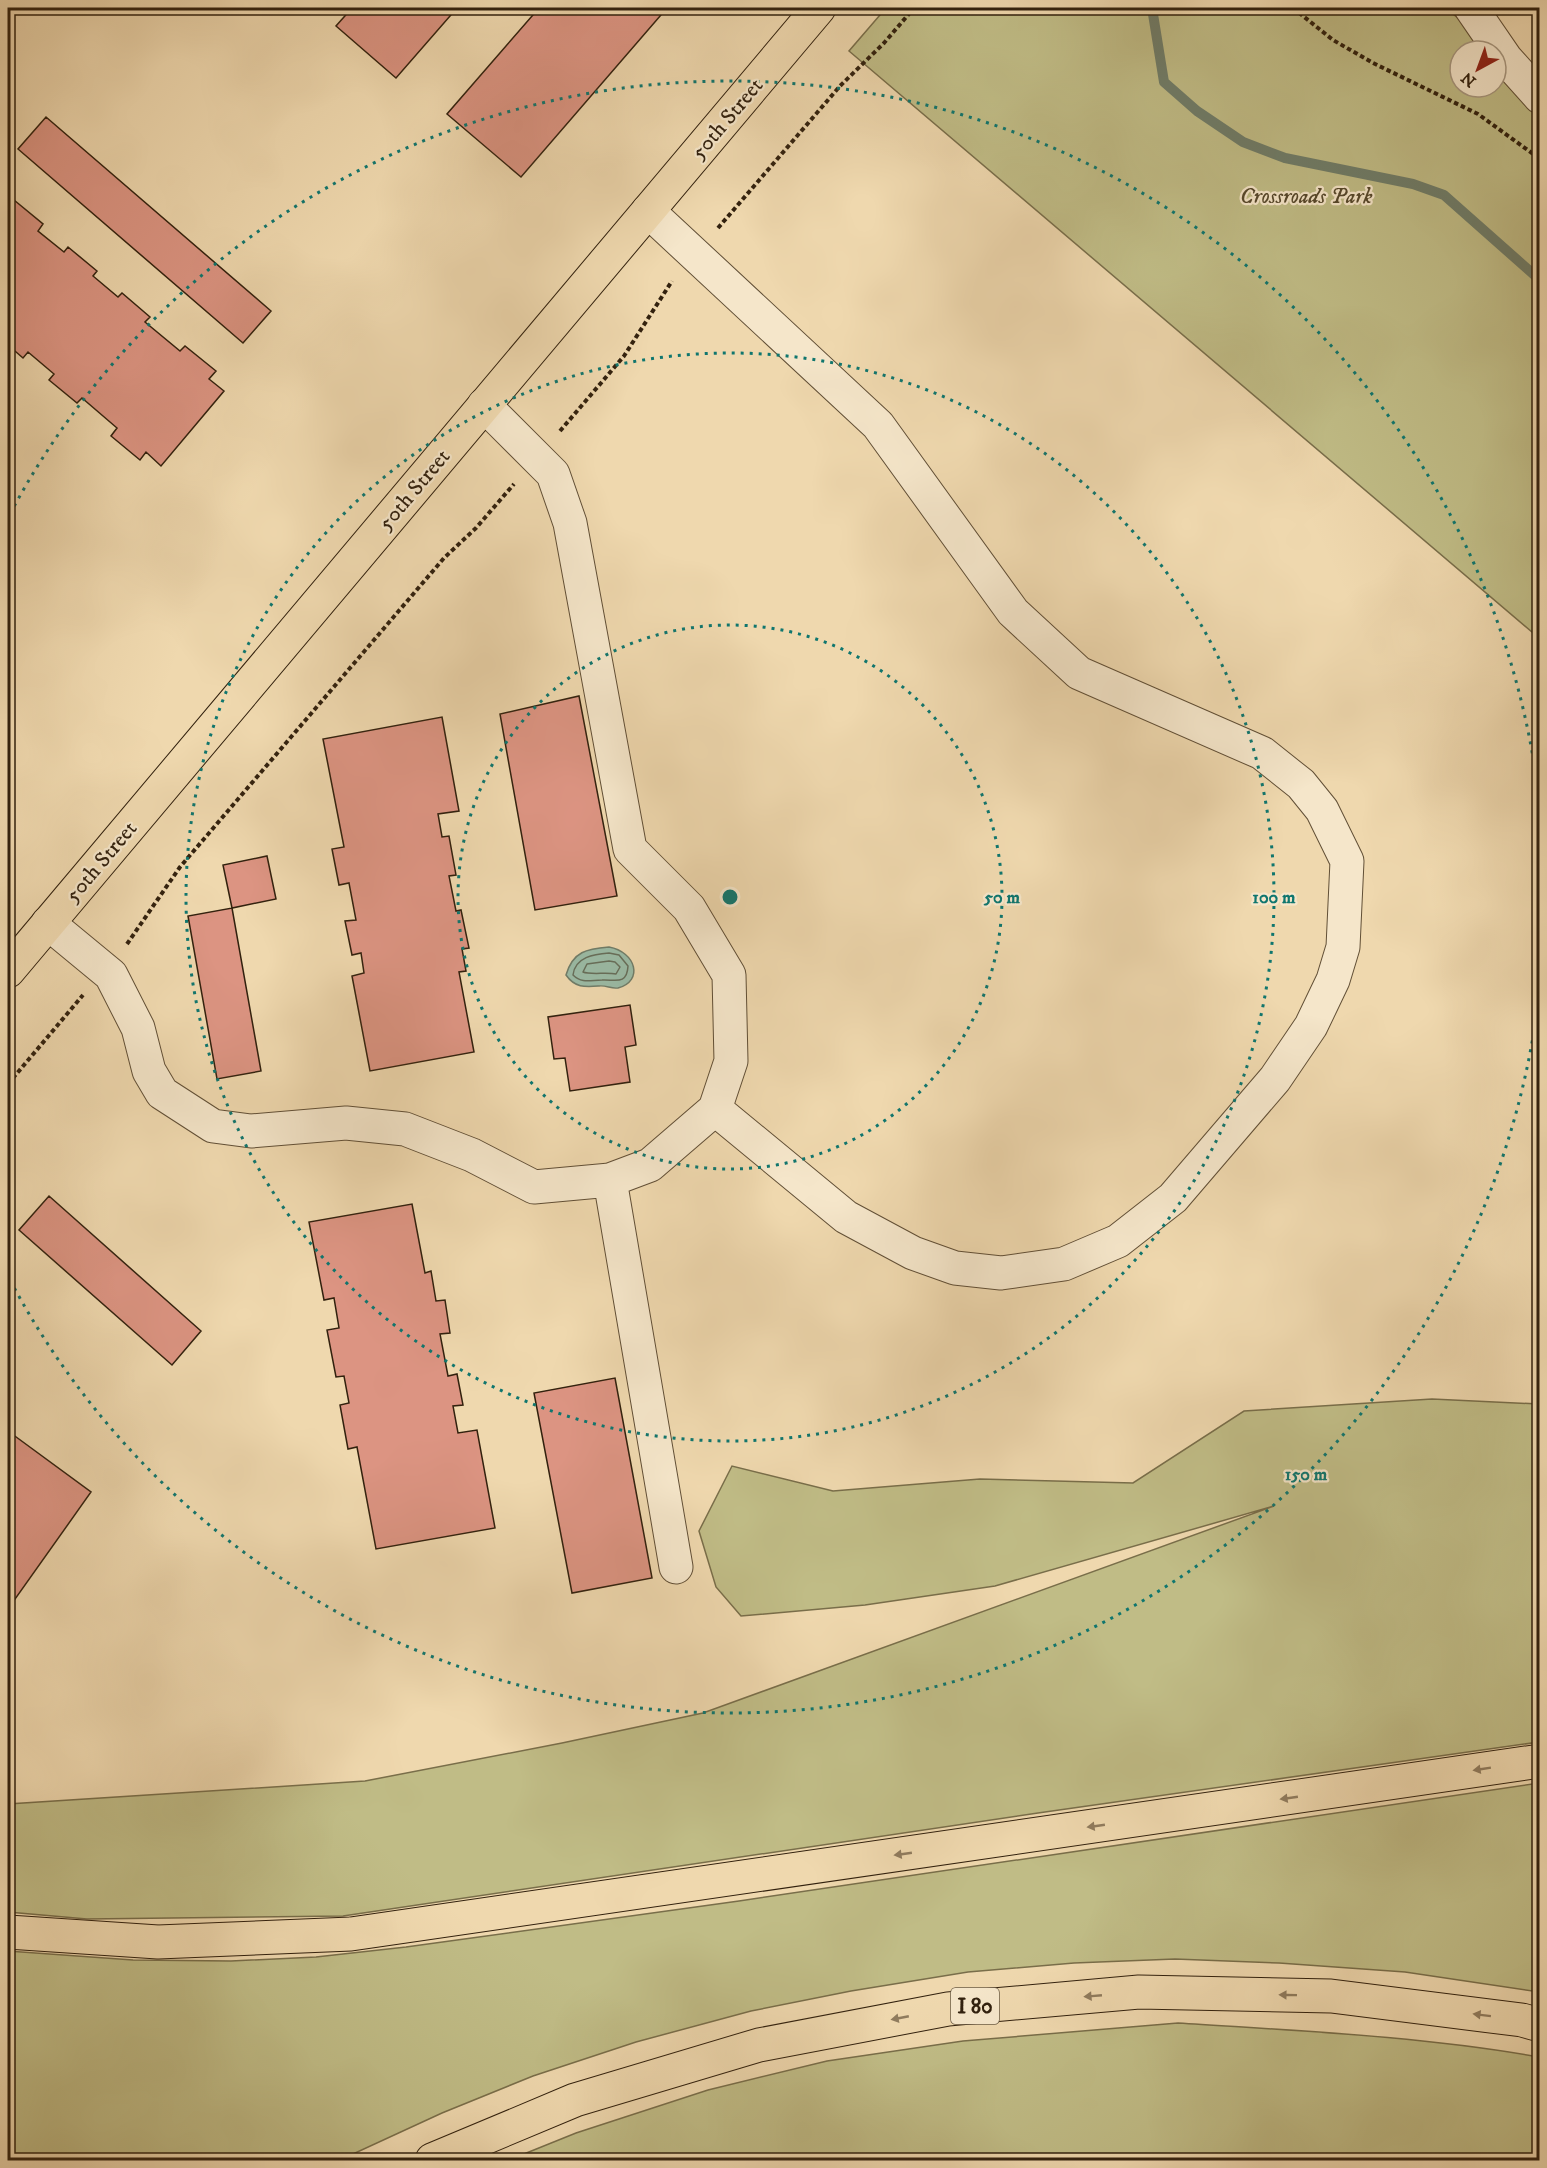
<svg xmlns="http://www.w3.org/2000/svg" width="1547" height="2168" font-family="'IM FELL DW Pica',serif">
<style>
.green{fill:#c0bc86;stroke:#796e4a;stroke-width:1.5;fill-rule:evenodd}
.water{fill:#9abba6;stroke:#707d69;stroke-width:1.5}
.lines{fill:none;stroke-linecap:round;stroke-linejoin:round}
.shore{stroke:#666e5a;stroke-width:1.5}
.stream{stroke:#707d69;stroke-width:10}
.building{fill:#dc9482;stroke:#32210e;stroke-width:1.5}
.minor-casing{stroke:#614f36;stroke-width:35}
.major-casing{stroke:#32210e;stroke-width:35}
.highway-casing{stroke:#32210e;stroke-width:35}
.path{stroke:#32210e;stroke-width:4;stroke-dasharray:4.5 3;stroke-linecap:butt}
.minor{stroke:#f5e6ca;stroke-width:33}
.major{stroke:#efd8ae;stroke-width:33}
.highway{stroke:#efd8ae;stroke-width:33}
.oneway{fill:#907c5e}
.ring{fill:none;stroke:#0f766e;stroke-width:3;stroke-dasharray:3 6}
.labels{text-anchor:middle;stroke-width:4.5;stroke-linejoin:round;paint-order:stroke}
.shield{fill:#f5e6ca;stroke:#6c5c46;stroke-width:1.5}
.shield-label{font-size:21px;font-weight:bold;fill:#32210e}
.street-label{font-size:22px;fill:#32210e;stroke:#f5e6ca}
.park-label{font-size:22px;font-style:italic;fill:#56482c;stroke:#f5e6ca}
.centre{fill:#0f766e;stroke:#f5e6ca;stroke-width:3}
.ring-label{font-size:18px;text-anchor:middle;font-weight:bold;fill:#0f766e;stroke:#f5e6ca;stroke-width:4.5;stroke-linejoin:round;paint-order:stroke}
</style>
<rect width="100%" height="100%" fill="#efd8ae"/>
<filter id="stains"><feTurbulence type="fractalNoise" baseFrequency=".00333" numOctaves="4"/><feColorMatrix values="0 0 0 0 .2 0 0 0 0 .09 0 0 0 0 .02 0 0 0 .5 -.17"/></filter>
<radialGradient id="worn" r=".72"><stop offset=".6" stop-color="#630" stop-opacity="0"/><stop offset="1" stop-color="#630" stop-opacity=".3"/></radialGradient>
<path class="green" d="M886 8H1446L1539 87V638L849 51ZM1460 51H1496V87H1460Z
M1432 1399 1539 1404V1742L1038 1813 343 1916 87 1919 8 1912V1804L365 1781 562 1743 703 1713 1274 1506 995 1586 865 1605 741 1616 716 1587 699 1531 732 1466 833 1491 980 1479 1133 1483 1244 1411Z
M1539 1783V1992L1405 1972 1279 1963 1175 1959 1074 1963 968 1972 851 1991 751 2011 636 2042 533 2076 442 2113 340 2160H8V1951L133 1960 231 1961 316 1957 406 1947 739 1901Z
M1178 2023C1299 2031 1420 2036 1539 2057V2160H509L576 2133 708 2090 827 2061 963 2041Z"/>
<path class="water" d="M609 947C636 952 644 981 618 988 611 989 606 985 599 986 585 987 575 988 566 975 573 951 587 949 609 947Z"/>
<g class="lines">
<path class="shore" d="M609 953 619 955 628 966C627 986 614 979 602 980 591 980 582 984 573 975 575 957 594 954 609 953Z
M609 961 615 962 620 967 616 974C607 972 590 975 583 972L587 964Z"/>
<path class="stream" d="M1152 8 1164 82 1197 111 1243 142 1285 158 1413 184 1444 195 1540 280"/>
</g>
<path class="building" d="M352 8H457L396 78 336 26Z
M539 8H667L521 177 447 114Z
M46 117 271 311 243 343 18 149Z
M14 200 43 224 38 231 64 252 68 247 97 271 93 276 118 297 122 293 150 317 145 322 180 351 185 346 216 371 209 379 224 391 161 466 146 452 140 460 111 436 117 428 82 398 77 403 49 380 54 374 28 352 23 358 8 345V205L9 206Z
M579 696 617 896 535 910 500 714Z
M442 717 459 811 438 814 442 837 449 836 456 875 449 876 456 911 461 910 469 948 462 949 466 971 459 972 474 1052 370 1071 352 976 364 973 361 953 352 955 345 921 356 920 349 883 339 885 332 849 344 847 323 739Z
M267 856 276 899 232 908 223 865Z
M232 908 261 1071 217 1079 188 916Z
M630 1005 636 1045 625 1047 630 1082 570 1091 565 1058 554 1059 548 1017Z
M49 1196 201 1331 172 1365 19 1230Z
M412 1204 425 1273 431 1271 436 1301 445 1300 450 1333 440 1334 448 1376 457 1374 463 1405 453 1406 458 1433 477 1430 495 1528 376 1549 357 1447 348 1449 340 1405 349 1403 344 1376 336 1377 327 1330 339 1328 334 1298 324 1300 309 1222Z
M615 1378 652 1578 572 1593 534 1393Z
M8 1431 91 1492 8 1609Z"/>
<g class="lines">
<defs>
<path id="minor" d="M1471 8 1506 59 1540 97
M648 211 878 425 1013 612 1079 673 1262 753 1301 784 1322 810 1347 861 1343 947 1333 980 1311 1026 1275 1079 1173 1198 1118 1241 1064 1264 1001 1273 955 1268 913 1253 846 1217 715 1109
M48 923 111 975 138 1028 149 1071 162 1093 213 1126 251 1131 346 1123 405 1129 472 1155 534 1187 610 1180 650 1165 715 1109 731 1061 729 975 689 908 630 849 570 523 553 474 484 405
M610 1180 676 1567"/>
<path id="major" d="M8 971 819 8"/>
<path id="highway" d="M8 1932 158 1942 351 1934 1540 1761
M432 2160 575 2100 759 2045 948 2009 1139 1992 1331 1996 1522 2020 1540 2025"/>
</defs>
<use href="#minor" class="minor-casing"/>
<use href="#major" class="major-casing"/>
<use href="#highway" class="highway-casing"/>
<path class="path" d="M1293 8 1333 40 1373 63 1478 114 1540 159
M718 228 840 86 884 43 914 8
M560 431 624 356 672 281
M127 944 180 867 444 558 476 528 514 484
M8 1084 83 995"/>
<use href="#minor" class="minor"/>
<use href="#major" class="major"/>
<use href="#highway" class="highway"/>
</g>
<defs><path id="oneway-solid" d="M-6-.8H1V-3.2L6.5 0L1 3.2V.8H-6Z" transform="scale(1.5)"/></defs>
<g class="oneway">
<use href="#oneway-solid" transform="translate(1482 1769) rotate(171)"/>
<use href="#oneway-solid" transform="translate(1289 1798) rotate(172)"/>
<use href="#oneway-solid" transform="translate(1096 1826) rotate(172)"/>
<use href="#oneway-solid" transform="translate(903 1854) rotate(172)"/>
<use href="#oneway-solid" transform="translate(1288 1995) rotate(-179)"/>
<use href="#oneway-solid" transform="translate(1093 1996) rotate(175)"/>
<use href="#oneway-solid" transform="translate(1482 2015) rotate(-173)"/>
<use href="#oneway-solid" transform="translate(900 2018) rotate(169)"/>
</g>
<g class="ring">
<circle cx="730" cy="897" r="272"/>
<circle cx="730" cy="897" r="544"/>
<path d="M1539 996A815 815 0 0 1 10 1280M10 514A815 815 0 0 1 1539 798"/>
</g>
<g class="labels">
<rect class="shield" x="951" y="1988" width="48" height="36" rx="4.5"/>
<g class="shield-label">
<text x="975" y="2013">I 80</text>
</g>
<g class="street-label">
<text transform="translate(726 118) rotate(-50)" y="8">50th Street</text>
<text transform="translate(413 489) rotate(-50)" y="8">50th Street</text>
<text transform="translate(100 861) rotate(-50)" y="8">50th Street</text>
</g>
<g class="park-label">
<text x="1306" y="203">Crossroads Park</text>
</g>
</g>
<circle cx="730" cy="897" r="9" class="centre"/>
<g class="ring-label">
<text x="1002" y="903">50 m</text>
<text x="1274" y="903">100 m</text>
<text x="1306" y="1480">150 m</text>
</g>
<rect width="1547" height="2168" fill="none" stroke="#efd8ae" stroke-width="30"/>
<rect x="9" y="9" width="1529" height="2150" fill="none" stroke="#32210e" stroke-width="3"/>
<rect x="15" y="15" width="1517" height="2138" fill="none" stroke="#32210e" stroke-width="1.5"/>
<g transform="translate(1478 69) rotate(221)"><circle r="28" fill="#f5e6ca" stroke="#a7977f" stroke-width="1.5"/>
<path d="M0-4.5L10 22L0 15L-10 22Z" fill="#8f2418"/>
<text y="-9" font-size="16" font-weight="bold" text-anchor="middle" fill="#32210e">N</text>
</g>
<rect width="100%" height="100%" filter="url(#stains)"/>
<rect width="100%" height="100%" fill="url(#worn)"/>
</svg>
